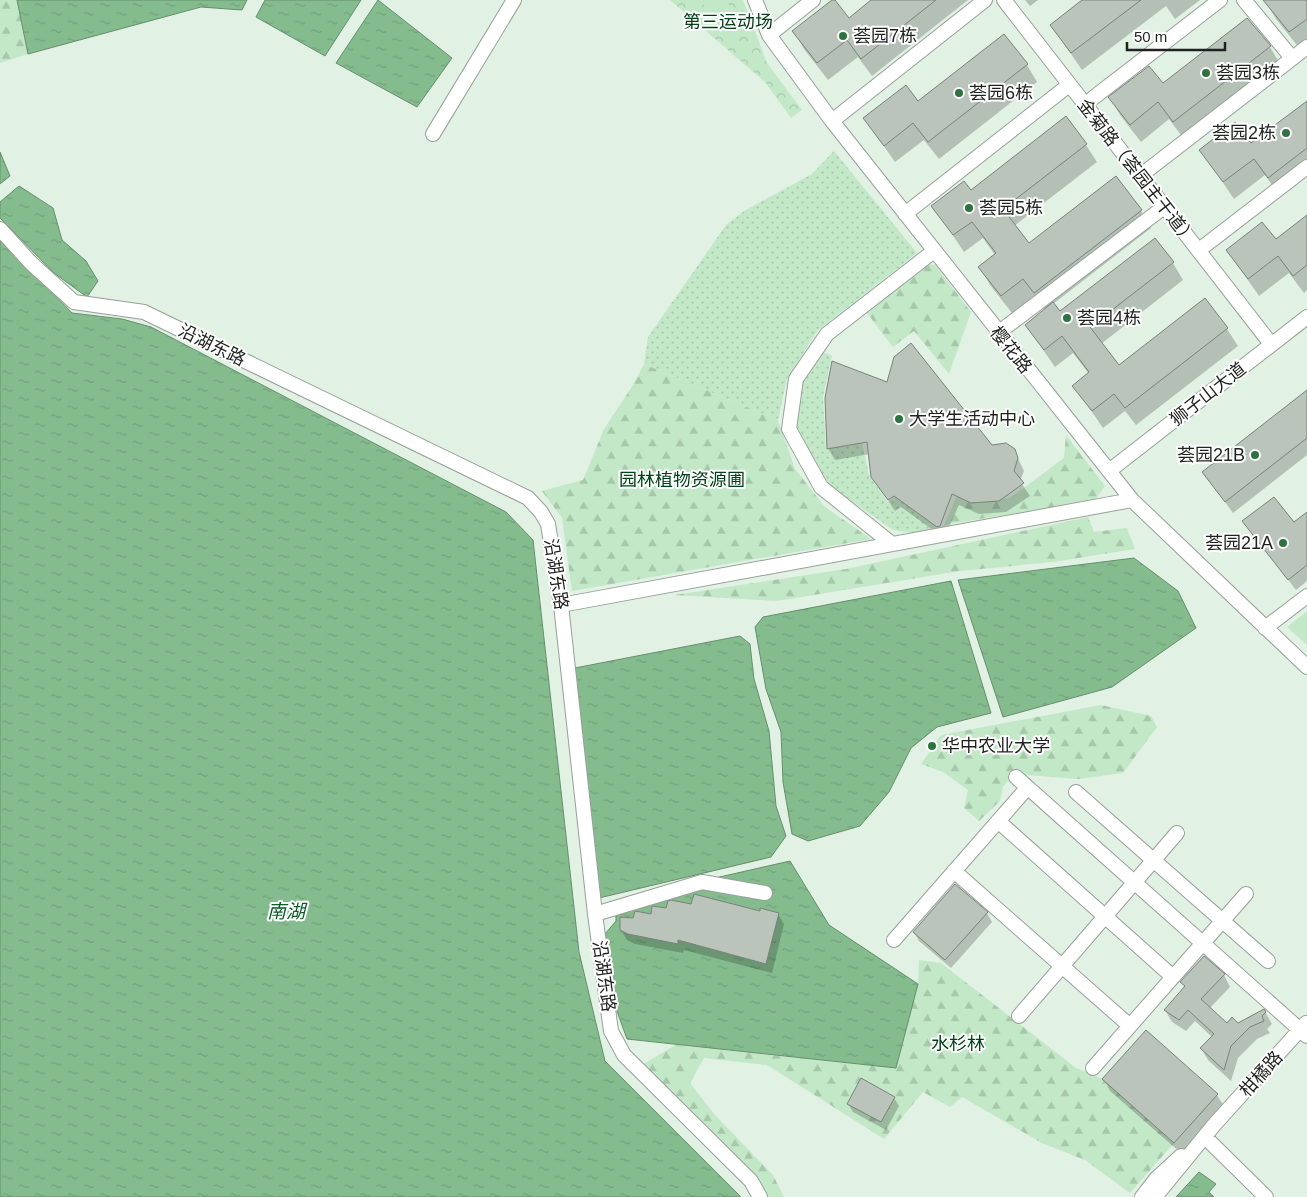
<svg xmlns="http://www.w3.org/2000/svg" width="1307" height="1197" font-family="Arial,'Noto Sans SC',sans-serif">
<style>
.built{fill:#e1f1e3}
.grass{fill:url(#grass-dots)}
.forest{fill:url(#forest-firs)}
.park{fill:url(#park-crowns)}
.pitch{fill:#c3e8c8}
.water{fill:url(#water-ripples);stroke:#668e6d}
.shadow{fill:#0003}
.building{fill:#bac4bb;stroke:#7a837b}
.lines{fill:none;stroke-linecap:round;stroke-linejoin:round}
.minor-casing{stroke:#97a098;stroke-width:16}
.minor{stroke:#fff;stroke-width:14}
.poi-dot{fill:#2e733f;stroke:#fff;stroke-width:2}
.labels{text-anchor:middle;stroke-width:4;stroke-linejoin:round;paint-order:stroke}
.park-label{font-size:18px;fill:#004117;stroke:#fff}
.poi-label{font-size:18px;fill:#1f221f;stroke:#fff;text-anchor:start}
.street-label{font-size:18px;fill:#1f221f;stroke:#fff}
.water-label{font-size:19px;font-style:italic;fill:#045e25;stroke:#fff}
</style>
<defs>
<pattern id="grass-dots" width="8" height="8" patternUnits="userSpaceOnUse" patternTransform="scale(1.25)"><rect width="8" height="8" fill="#c3e8c8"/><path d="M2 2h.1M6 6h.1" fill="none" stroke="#a7c7ab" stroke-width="1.8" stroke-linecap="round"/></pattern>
<pattern id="forest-firs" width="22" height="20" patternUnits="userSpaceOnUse" patternTransform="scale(1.25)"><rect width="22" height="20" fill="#c3e8c8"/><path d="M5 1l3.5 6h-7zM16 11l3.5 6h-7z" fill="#a7c7ab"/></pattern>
<pattern id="park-crowns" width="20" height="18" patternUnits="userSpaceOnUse" patternTransform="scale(1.25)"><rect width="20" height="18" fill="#c3e8c8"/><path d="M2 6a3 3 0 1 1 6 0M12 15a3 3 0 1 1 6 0" fill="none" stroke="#a7c7ab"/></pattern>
<pattern id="water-ripples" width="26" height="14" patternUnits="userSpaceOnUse" patternTransform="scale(1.25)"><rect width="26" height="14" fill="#85bc8e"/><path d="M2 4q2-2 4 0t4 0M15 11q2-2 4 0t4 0" fill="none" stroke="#72a17a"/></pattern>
</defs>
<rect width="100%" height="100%" fill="#f1fbf2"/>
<path class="built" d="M0 0H1307V1197H741L605 1061 579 952 533 540 506 512 151 327 122 319 72 313 0 238Z"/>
<path class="grass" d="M834 151 917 253 817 331 787 379 778 420 644 364 648 337 726 225 744 211 812 174Z
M819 350 832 356 823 397 826 448 862 443 869 475 888 502 896 496 937 527 914 533 893 530 829 485 797 431 800 380Z"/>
<path class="forest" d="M0 0H17L28 54 0 63Z
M921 263 935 265 971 312 949 374 914 331 893 347 863 308Z
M644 364 778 420 795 469 825 507 871 539 572 591 562 518 542 491 583 480 604 429 633 385Z
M1066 435 1105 486 1095 500 944 525 958 493 977 501 1010 498 1064 458Z
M1088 517 1094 532 1127 528 1135 549 1053 562 960 571 777 601 674 595 846 569Z
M1101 705 1151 716 1157 727 1123 773 1078 779 1013 774 1003 787 1000 801 979 821 964 808 968 790 943 772 921 764 941 735Z
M919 960 941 963 1076 1068 1102 1079 1174 1143 1130 1193 1085 1160 1042 1143 962 1097 950 1107 923 1092 884 1139 767 1065 704 1058 690 1083 715 1115 773 1175 784 1197H766L642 1065 675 1045 896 1068 918 984Z"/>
<path class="park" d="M670 0H743L767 63 802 110 791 118 765 82Z"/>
<path class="pitch" d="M698 0H727L740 34Z
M1307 611V645L1287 627Z"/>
<path class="water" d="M17 0H247L242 10 201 7 28 54Z
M265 0H361L325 56 256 17Z
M378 0 452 58 417 107 336 63Z
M0 152 10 176 0 184Z
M19 186 53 208 62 240 86 261 98 281 87 297 54 273 0 218V202Z
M0 238 72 313 122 319 151 327 506 512 533 540 579 952 605 1061 741 1197H0Z
M1134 558 1178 591 1196 628 1112 687 1003 717 958 580Z
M951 581 991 713 937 727 911 748 889 792 860 826 808 841 792 834 783 782 781 732 766 689 755 627 763 617Z
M740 636 750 644 754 679 769 731 776 806 786 836 771 857 599 898 575 668Z
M790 861 829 925 918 984 896 1068 627 1039 613 1000 605 934 616 921V905L702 881Z
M1199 1172 1216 1184 1209 1192 1214 1197H1176Z"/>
<path class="shadow" d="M873 0H968L872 76 858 57 828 80 804 49 794 32 848 19Z
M1025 0H1038L1030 6Z
M1084 0H1200L1175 19 1166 6 1082 70 1051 25Z
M1268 0H1307V44L1300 49 1276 19 1266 2Z
M1270 47 1280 64 1184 139 1169 119 1141 142 1120 115 1110 98 1163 85Z
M1027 65 1037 82 939 159 924 140 895 162 864 118Z
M1307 102V174L1279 195 1265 175 1234 199 1201 150 1251 145Z
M1065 118 1086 145 1097 162 1014 226 1029 245 1141 211 1151 228 1053 304 1060 313 1173 263 1183 280 1101 344 1119 367 1205 300 1227 329 1238 346 1136 425 1125 411 1103 428 1074 386 1089 374 1073 353 1055 367 1026 325 1045 310 1034 296 1012 313 990 285 980 267 995 255 983 238 964 252 933 206 971 191Z
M1307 217V290L1304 293 1289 273 1259 296 1227 250 1276 241Z
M1307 392V455L1233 513 1204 473Z
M826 399 992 447 1014 450 1024 471 1020 481 1030 496 1006 512 979 514 959 505 944 538 901 507 895 511 873 477 870 454 835 460 828 448Z
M1307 514V581L1296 590 1244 522 1294 524Z
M955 885 987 913 992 922 951 968 919 941 914 932Z
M761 912 778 914 784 924 772 973 684 950 683 953 635 944 627 940 621 930 634 920 653 916Z
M1224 975 1230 987 1209 1009 1227 1025H1238L1265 1012 1272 1024 1267 1029 1270 1033 1257 1039 1238 1058 1231 1081 1208 1060 1201 1048 1212 1037 1195 1021 1186 1031 1172 1022 1165 1010 1185 988 1182 982Z
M1146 1031 1217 1095 1224 1106 1182 1154 1110 1091 1104 1079Z
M894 1098 899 1106 886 1130 853 1112 848 1104Z"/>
<path class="building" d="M832 0H835L849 18 871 0H936L861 59 847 40 817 63 792 31Z
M1082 0H1141L1071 53 1050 25Z
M1263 0H1307V19L1289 32Z
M1247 18 1271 46 1173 122 1158 102 1130 125 1108 97 1149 66 1163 83Z
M1004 34 1028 64 928 142 913 123 884 146 863 118 906 85 918 101Z
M1307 101V148L1268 178 1254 159 1223 182 1199 150 1235 122 1251 143Z
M1066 116 1087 144 1003 209 1029 243 1116 176 1142 210 1034 293 1023 279 1001 296 978 267 996 253 972 222 953 235 931 206 964 181 971 190Z
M1307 215V265L1293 276 1278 256 1248 279 1226 250 1262 222 1276 239Z
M1155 238 1174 262 1090 327 1119 365 1205 298 1228 328 1125 408 1114 394 1092 411 1072 386 1089 372 1062 336 1044 350 1025 325 1053 302 1060 311Z
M911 343 992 445 1006 443 1015 449 1018 458 1014 471 1024 483 999 501 971 503 952 494 940 526 937 527 894 496 888 500 871 477 867 442 827 449 825 398 832 361 887 382 894 357Z
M1307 390V438L1225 502 1202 472Z
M1274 497 1294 522 1307 512V565L1288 580 1242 521Z
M955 884 988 912 945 960 913 932Z
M694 894 760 911V908L779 913 766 964 678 940V944L628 934 620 930V917L633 918 635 911 651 914 652 906 666 908 668 901 671 900 691 904Z
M1204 956 1225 974 1201 999 1227 1023 1232 1017 1238 1023 1264 1009 1266 1012 1262 1016 1264 1021 1250 1027 1231 1046 1224 1070 1200 1048 1214 1034 1188 1010 1179 1020 1164 1010 1185 986 1180 982Z
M1146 1030 1218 1094 1174 1143 1102 1079Z
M861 1078 895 1097 881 1122 847 1104Z"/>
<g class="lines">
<defs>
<path id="minor" d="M755 0 769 35 832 121 1132 500 1307 667
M1004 0 1271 344
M1244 0 1292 58
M769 35 813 0
M1084 105 1220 0
M832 121 985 0
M433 134 514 0
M1140 176 1307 47
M905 214 1069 85
M0 229 31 263 74 302 144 312 528 498 541 512 548 524 561 605 595 914 611 1031 624 1055 751 1181 760 1197
M1199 250 1307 167
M998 333 1164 207
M1109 471 1307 317
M892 544 821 487 789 429 796 379 827 334 934 251
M561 605 1132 500
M1265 628 1307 596
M1016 777 1307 1036
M1076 792 1268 961
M998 821 1173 977
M954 871 1130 1026
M595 914 702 882 765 893
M894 940 1027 788
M1019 1016 1177 833
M1093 1068 1246 894
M1205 1137 1266 1197
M1142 1197 1156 1179 1181 1156
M1155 1197 1214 1125 1306 1023"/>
</defs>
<use href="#minor" class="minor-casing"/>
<use href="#minor" class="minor"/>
</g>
<g class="poi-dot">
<circle cx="843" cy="36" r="5"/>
<circle cx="1206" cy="73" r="5"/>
<circle cx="959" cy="93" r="5"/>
<circle cx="1286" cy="133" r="5"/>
<circle cx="969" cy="208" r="5"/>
<circle cx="1067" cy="318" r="5"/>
<circle cx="899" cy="419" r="5"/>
<circle cx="1255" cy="455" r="5"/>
<circle cx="1283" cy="543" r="5"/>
<circle cx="932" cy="746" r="5"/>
</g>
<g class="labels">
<g class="park-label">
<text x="728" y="28">第三运动场</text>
<text x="682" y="486">园林植物资源圃</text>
<text x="958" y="1050">水杉林</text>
</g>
<g class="poi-label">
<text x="853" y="42">荟园7栋</text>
<text x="1216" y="79">荟园3栋</text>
<text x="969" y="99">荟园6栋</text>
<text x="1276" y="139" text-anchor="end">荟园2栋</text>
<text x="979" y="214">荟园5栋</text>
<text x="1077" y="324">荟园4栋</text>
<text x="909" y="425">大学生活动中心</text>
<text x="1245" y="461" text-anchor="end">荟园21B</text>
<text x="1273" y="549" text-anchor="end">荟园21A</text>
<text x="942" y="752">华中农业大学</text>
</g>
<g class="street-label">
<text transform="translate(1137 172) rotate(52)" y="6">金菊路（荟园主干道）</text>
<text transform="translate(212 345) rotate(26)" y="6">沿湖东路</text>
<text transform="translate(1011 350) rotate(51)" y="6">樱花路</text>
<text transform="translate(1208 394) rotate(-38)" y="6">狮子山大道</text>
<text transform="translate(556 574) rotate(81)" y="6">沿湖东路</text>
<text transform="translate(604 976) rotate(82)" y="6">沿湖东路</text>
<text transform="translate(1261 1074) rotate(-48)" y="6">柑橘路</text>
</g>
<g class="water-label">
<text x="286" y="918">南湖</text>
</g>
</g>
<path d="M1127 42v8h98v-8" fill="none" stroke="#1f221f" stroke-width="2.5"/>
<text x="1134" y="42" font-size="15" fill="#1f221f" stroke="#ffffff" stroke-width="4" paint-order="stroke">50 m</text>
</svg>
